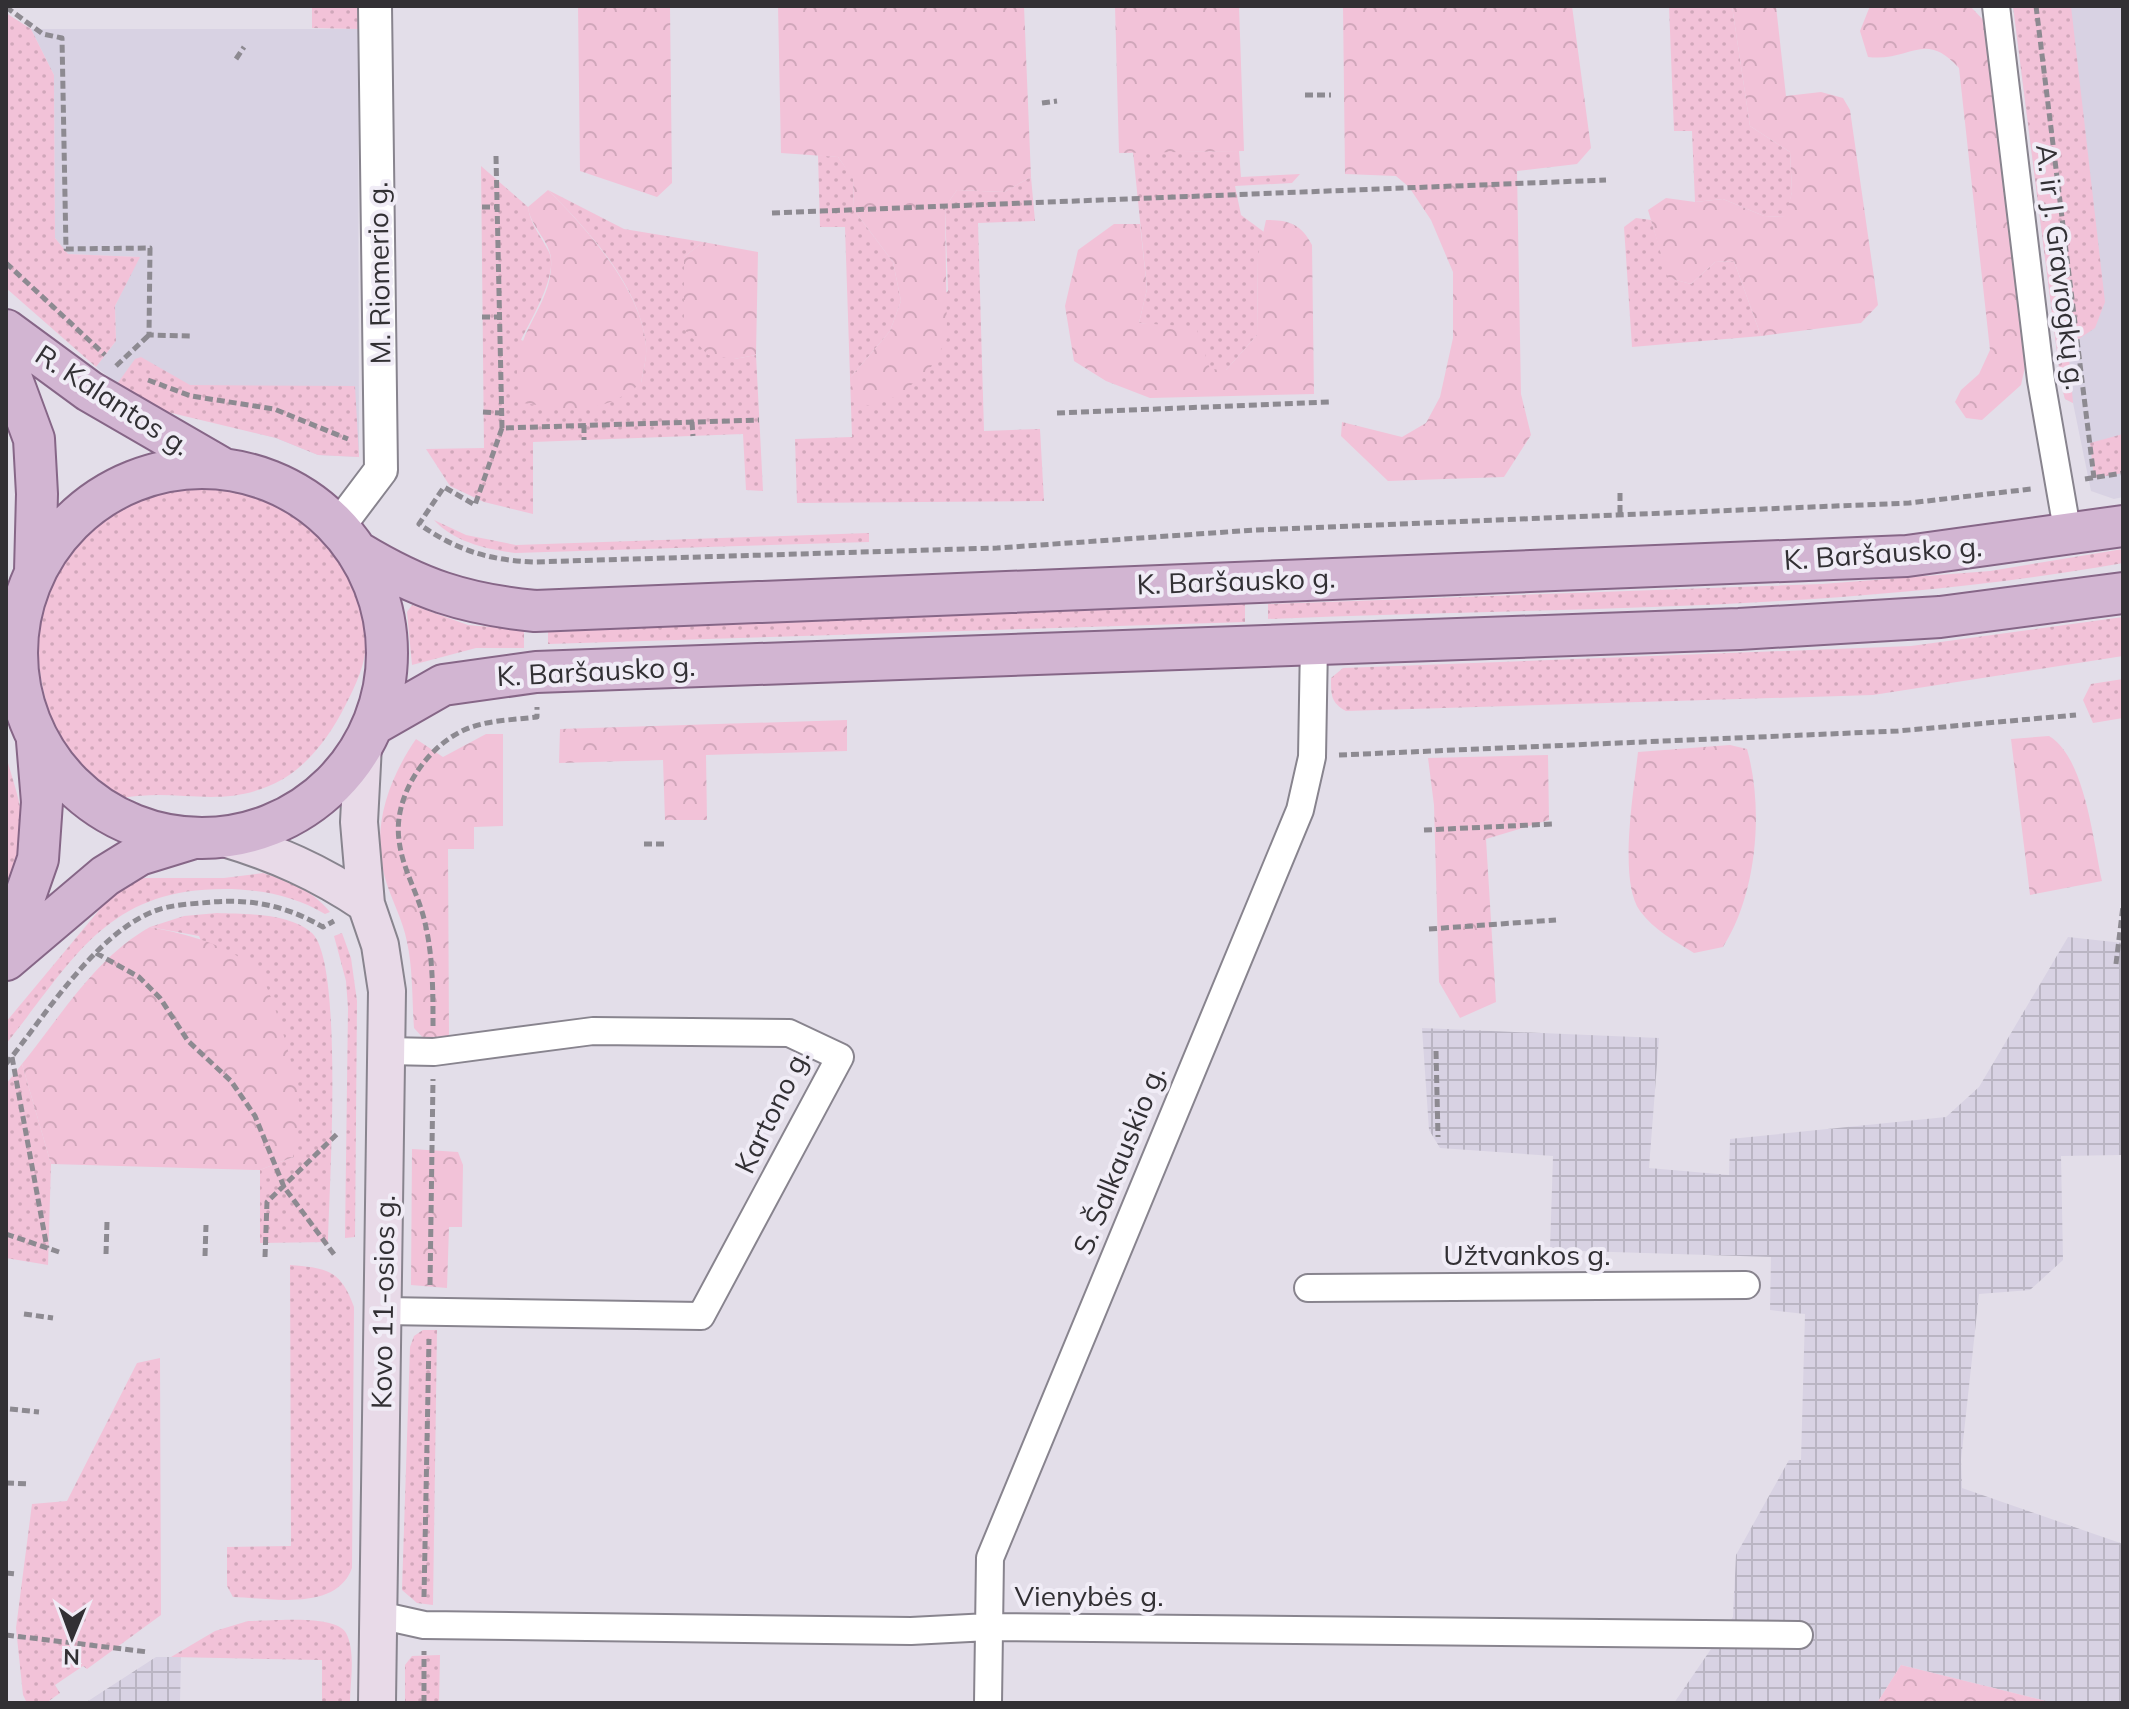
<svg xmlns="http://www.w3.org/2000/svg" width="2129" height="1709" font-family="Mulish,sans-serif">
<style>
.built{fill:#d8d2e3}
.industrial{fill:url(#industrial-grid)}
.grass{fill:url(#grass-dots)}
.forest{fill:url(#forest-crowns)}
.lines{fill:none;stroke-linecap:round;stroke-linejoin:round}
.minor-casing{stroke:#88848e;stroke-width:30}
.tertiary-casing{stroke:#88848e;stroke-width:36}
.secondary-casing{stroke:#88848e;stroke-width:40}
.primary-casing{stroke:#866687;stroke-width:44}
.path{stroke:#8d8a91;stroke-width:5;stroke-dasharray:8 4;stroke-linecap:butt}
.minor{stroke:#fff;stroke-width:26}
.tertiary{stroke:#fff;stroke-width:32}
.secondary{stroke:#e8dae8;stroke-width:36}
.primary{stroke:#d2b5d2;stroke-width:40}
.labels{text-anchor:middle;stroke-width:8;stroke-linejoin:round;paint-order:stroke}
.street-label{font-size:28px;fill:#323034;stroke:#f0ecf6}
</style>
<defs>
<pattern id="industrial-grid" width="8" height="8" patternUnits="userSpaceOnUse" patternTransform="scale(2)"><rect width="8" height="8" fill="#d8d2e3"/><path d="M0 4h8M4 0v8" fill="none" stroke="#bab5c3"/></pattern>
<pattern id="grass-dots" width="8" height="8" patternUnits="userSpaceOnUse" patternTransform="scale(2)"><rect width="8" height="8" fill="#f2c2d8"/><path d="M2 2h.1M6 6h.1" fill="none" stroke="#d0a7ba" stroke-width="1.8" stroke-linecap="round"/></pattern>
<pattern id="forest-crowns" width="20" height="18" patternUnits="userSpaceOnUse" patternTransform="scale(2)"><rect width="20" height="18" fill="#f2c2d8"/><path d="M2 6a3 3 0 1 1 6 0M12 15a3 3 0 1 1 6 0" fill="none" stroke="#d0a7ba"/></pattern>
</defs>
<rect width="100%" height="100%" fill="#e3dee9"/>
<path class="built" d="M2013 6H2123V497L2114 499 2091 491 2073 403 2065 399 2061 384Z
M31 29H358L359 457 318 455 276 438 234 427 117 384 96 367 116 341 115 306 139 257 68 254 55 238 54 75Z"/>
<path class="industrial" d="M2068 937 2123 943V1148L2121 1155 2061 1156 2063 1260 2030 1290 1979 1294 1961 1460 1962 1488 2123 1544V1703L2046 1701 1901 1665 1877 1703H1674L1733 1617 1736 1555 1789 1460H1801L1805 1314 1770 1310 1771 1257 1550 1250 1553 1156 1440 1148 1429 1130 1422 1028 1659 1038 1649 1168 1729 1175 1730 1139 1946 1117 1979 1087Z
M156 1657H181L180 1703H85Z"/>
<path class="grass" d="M312 6H358V29L312 28Z
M1669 6H1732L1750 126 1790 152 1792 192 1786 217 1764 216 1723 199 1695 202 1692 131H1674Z
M2013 6H2071L2105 302 2095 328 2068 346 2073 403 2065 399 2061 384Z
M6 13 31 29 54 75 55 238 68 254 140 257 115 306 116 341 96 367 6 288Z
M1239 151 1241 177 1300 174 1292 183 1235 186 1241 215 1264 232 1258 257 1257 335 1226 370H1210L1162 326 1139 323 1147 289 1133 152Z
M818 155 838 157 853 178 854 210 893 262 901 301 890 331 850 378 948 291 945 207 957 190 1004 192 1031 177 1035 221 978 223 984 431 1040 429 1044 501 797 503 795 439 852 437 845 227H820Z
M481 166 528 207C530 224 541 236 549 252 559 274 531 319 521 340L641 383C643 372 647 358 646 346 641 287 588 230 548 190L624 229 703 242 684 257 734 359 756 355 763 491 746 490 743 434 533 442V514L484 502 450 486 426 449 484 448Z
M1636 218 1651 220 1669 278 1691 284 1715 262 1734 261 1761 336 1632 347 1624 227Z
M141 357 190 385 355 386 359 457 318 455 276 438 159 410 117 384 135 359Z
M2123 434V473L2094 478 2090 443Z
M178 484C208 485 240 485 268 496 323 519 365 577 366 638 367 662 356 685 345 706 331 734 310 763 283 779 224 812 181 787 123 798 100 780 73 761 59 734 40 698 32 643 44 604 46 596 52 589 54 582 59 568 57 552 62 540 77 502 143 489 178 484Z
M434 520 466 535 516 545 869 533V542L515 553C486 549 454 542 434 520Z
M2123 549V563C1841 613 1553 607 1268 619V604L1822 584 1990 571Z
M1245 604V622L548 644V632Z
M412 605 468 625 524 630V648H476L412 665 407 612Z
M2123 617V656L1873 695 1346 711C1331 703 1331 695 1331 678L1343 668 1911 646Z
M2123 679V718L2093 723 2083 700 2091 684Z
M6 756C23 815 34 836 6 894Z
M263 873C290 882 311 889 330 912L325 914C295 896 259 889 224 889 105 889 73 961 6 1044V1022L110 897 140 878H224Z
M217 913C245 914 290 913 312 933 344 963 329 1190 328 1242L260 1243V1170L293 1157 199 936 150 927 184 916Z
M342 933 351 958 357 1001 355 1237 345 1238 348 1008 346 981 334 936Z
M22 1064 51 1164 48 1265 6 1258V1084Z
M290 1265C327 1268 341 1270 354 1307L352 1568C336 1612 271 1598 233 1597L227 1586V1547L291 1546Z
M423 1330H437L433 1605 417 1603 402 1590 410 1347 414 1336Z
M160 1358 161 1615 87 1669 83 1666 55 1685 60 1693 46 1703H27L23 1695 16 1628 32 1504 67 1501 137 1363Z
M248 1621C269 1621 336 1614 346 1633 356 1652 350 1682 350 1703H322V1660L171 1657 215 1631Z
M440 1655 439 1703H405V1665L412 1656Z"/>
<path class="forest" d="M578 6H670L672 183 657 197 580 171Z
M778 6H1024L1031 177 1004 192 957 190 945 207 947 339 931 367 900 395 870 406 856 402 850 378 890 331 901 301 893 262 854 210 853 179 838 157 781 153Z
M1115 6H1239L1244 151 1119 153Z
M1343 6H1572L1591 148 1577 164 1517 171 1521 394 1531 435 1504 477 1388 481 1341 436 1342 422 1402 437 1426 423 1440 397 1453 338V272L1431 220 1409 187 1396 176 1345 174Z
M1732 6H1776L1786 96 1821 92 1843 98 1850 110 1878 305 1861 323 1761 336 1734 261 1715 262 1691 284 1668 278 1648 210 1666 198 1695 202 1723 199 1764 216 1785 217 1792 192 1790 152 1750 126Z
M1870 6H1970L1987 24 2025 367 2021 385 1982 420 1966 418 1955 402 1961 390 1979 374 1990 350 1959 68C1924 29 1911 62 1868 57L1860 31Z
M548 190C586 228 642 290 646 346 647 358 643 372 641 383 602 416 570 410 523 403 499 338 555 312 551 258 549 240 530 226 528 207Z
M1266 220C1289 220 1301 224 1312 245L1314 394 1150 398 1106 381 1074 361 1065 306 1078 250 1114 224H1140L1147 289 1139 323 1196 327 1210 369 1226 370 1257 335 1258 256Z
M703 242 758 252 756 355 734 359 708 355 684 329V257Z
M847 720V751L706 755 707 820H665L663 760 559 763 560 729Z
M486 734H503V826L474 827V849H448L449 1037 425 1040 414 1028C412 1000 413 969 407 942 403 920 391 899 385 878 371 828 388 780 416 739L443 757Z
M2049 736C2085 757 2093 841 2102 881L2030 895 2011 739Z
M1730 745 1747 749C1764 809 1757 894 1723 947L1694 953C1675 941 1654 930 1640 911 1618 881 1634 790 1638 752Z
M1548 755 1549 820 1486 839 1496 1002 1460 1018 1439 982 1434 805 1428 758Z
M150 927C189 935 224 943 256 969 271 982 298 1080 299 1102 299 1120 295 1140 293 1157L260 1170 51 1164 22 1064C60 1017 96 957 150 927Z
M412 1149 458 1152 463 1165 462 1227H449L447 1288 411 1285Z
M1901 1665 2046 1701 1877 1703Z"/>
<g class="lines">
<defs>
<path id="minor" d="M1996 6 2041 380 2068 535
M6 640 16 641
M1308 1288 1746 1285
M383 1311 701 1316 840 1057 789 1033 593 1031 434 1052 387 1051
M379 1615 424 1625 911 1631 989 1627 1799 1635
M988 1703 990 1558 1300 810 1312 757 1314 643"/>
<path id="tertiary" d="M338 527 381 470 375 6"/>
<path id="secondary" d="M363 745 359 822 366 904 380 945 387 991 377 1703
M221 837C275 853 319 872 366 904"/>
<path id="primary" d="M6 330 89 391 222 468
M6 363 34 439 37 494 35 571
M17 653a185 185 0 1 1 370 0a185 185 0 1 1-370 0Z
M358 552C419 589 464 604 535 611L1907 556 2123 526
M373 725 443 685 536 672 1739 629 1940 617 2123 593
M6 951 38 859 42 802 37 741
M6 960 105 876 139 855 191 839"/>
</defs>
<use href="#minor" class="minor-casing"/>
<use href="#tertiary" class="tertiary-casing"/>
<use href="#secondary" class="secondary-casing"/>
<use href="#primary" class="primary-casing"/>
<path class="path" d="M2036 6 2094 478
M6 7 43 34 62 38 66 249 150 248 149 335 191 336
M236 59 244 47
M1305 95H1331
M1042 103 1057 101
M496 156 502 428 759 420
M482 207H496
M772 213 1606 180
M6 263 105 355
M482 317H499
M116 366 149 335
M148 380 191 396 274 409 348 439
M483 412 501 413
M1057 413 1330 402
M692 422 693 436
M584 425V440
M502 428 475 505 444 487 419 524C456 550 488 560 533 562L997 548 1255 530 1909 503 2031 489
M2085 479 2123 473
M1620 493V515
M1339 755 1898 731 2076 715
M1424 830 1553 824
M644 844H668
M1429 929 1556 920
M96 953 139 977 160 998 188 1041 231 1081 255 1116 284 1187 336 1257
M2116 964 2123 906
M433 1026C433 989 433 951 423 915 416 890 402 867 399 840 393 797 425 748 464 730 486 720 513 720 537 717V707
M1436 1051 1438 1137
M12 1057 47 1248
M6 1064C45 1016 94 936 152 912 171 904 193 904 212 902 255 899 286 906 323 927L334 921
M6 1234 62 1253
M106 1254 107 1222
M205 1256 206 1225
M265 1257 267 1202 337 1134
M430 1285 433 1079
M24 1314 53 1318
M10 1409 39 1412
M6 1483 29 1484
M6 1573 16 1574
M424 1597 429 1339
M6 1635 148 1652
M424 1703V1651"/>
<use href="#minor" class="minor"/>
<use href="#tertiary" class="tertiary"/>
<use href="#secondary" class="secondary"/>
<use href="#primary" class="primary"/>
</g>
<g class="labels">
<g class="street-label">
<text transform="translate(2061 267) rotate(83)" y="10">A. ir J. Gravrogkų g.</text>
<text transform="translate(379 273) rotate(-91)" y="10">M. Riomerio g.</text>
<text transform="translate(113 400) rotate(33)" y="10">R. Kalantos g.</text>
<text transform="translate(1883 553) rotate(-4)" y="10">K. Baršausko g.</text>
<text transform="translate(1236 581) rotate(-2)" y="10">K. Baršausko g.</text>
<text transform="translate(596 671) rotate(-3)" y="10">K. Baršausko g.</text>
<text transform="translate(772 1111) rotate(-64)" y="10">Kartono g.</text>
<text transform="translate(1119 1160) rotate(-68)" y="10">S. Šalkauskio g.</text>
<text x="1527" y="1265">Užtvankos g.</text>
<text transform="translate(383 1302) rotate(-89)" y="10">Kovo 11-osios g.</text>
<text x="1089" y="1606">Vienybės g.</text>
</g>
</g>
<rect width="2129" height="1709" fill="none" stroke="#323034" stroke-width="16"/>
<g transform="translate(72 1637) rotate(181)" stroke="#f0ecf6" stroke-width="6" paint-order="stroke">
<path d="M0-6L14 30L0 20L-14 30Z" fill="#323034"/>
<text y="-12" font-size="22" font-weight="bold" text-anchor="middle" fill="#323034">N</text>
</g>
</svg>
